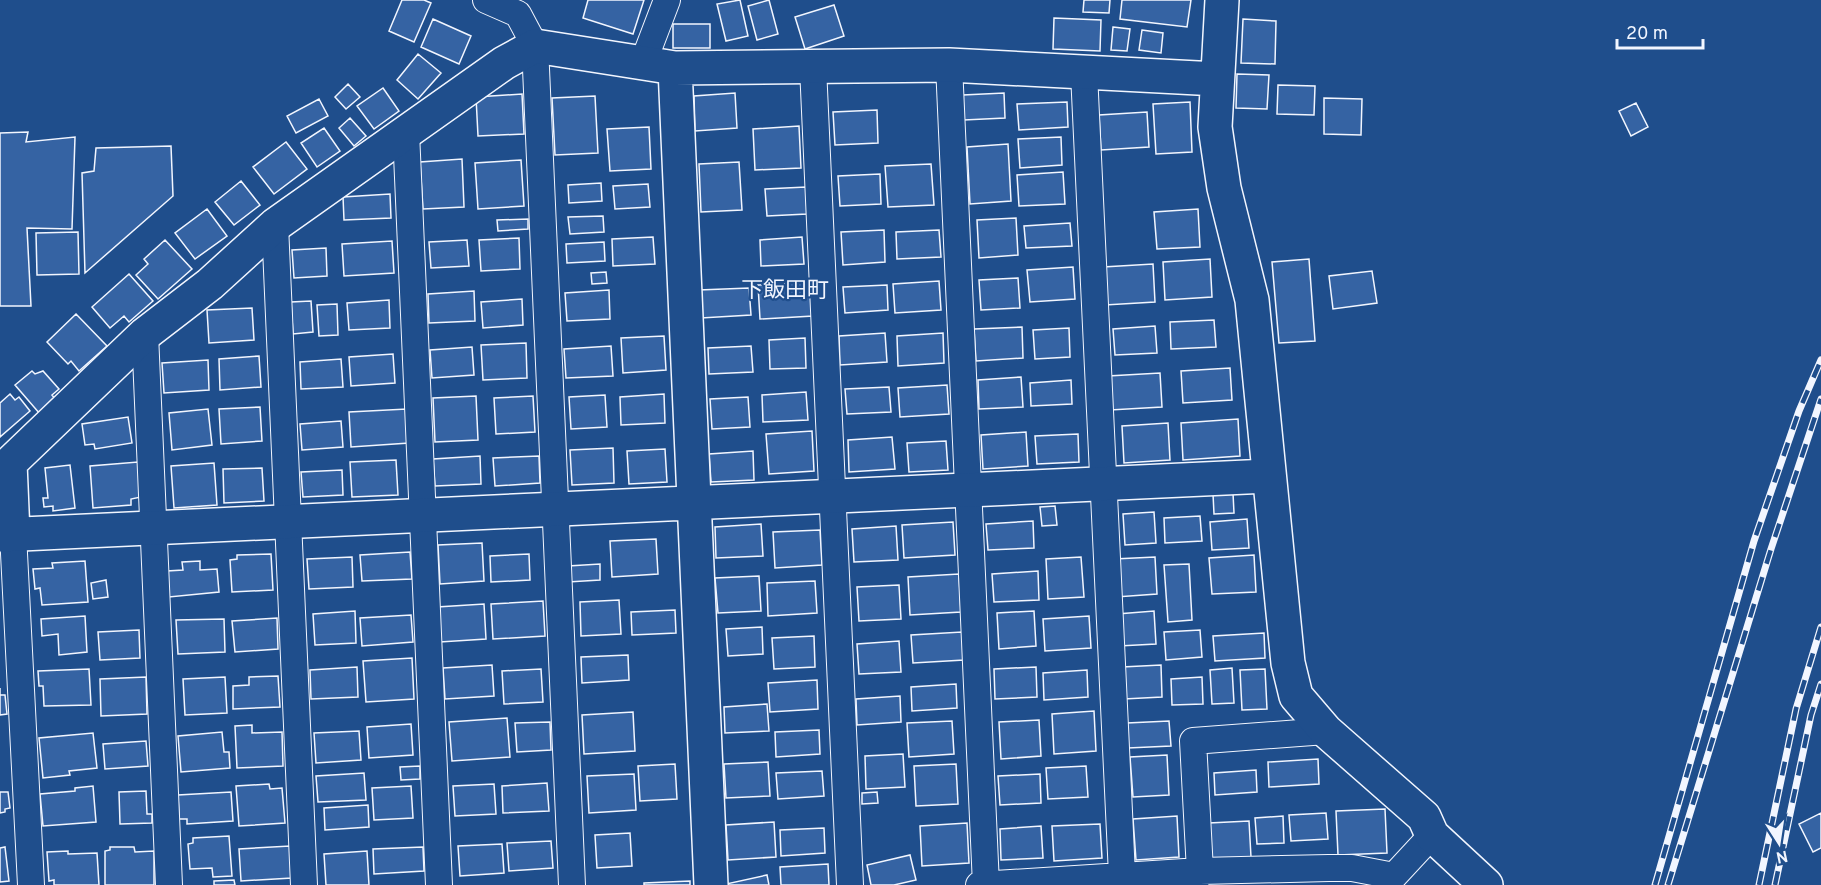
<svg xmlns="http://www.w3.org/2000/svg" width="1821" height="885" font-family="Overpass,'Noto Sans JP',sans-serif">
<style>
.building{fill:#3563a3;stroke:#f2f6ff;stroke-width:1.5}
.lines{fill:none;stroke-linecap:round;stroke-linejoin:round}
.street-casing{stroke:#f2f6ff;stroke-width:28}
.secondary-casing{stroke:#f2f6ff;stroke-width:36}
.street{stroke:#1f4e8c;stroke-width:26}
.secondary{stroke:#1f4e8c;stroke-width:33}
.rail-casing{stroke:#f2f6ff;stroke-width:7}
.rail{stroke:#1f4e8c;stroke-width:4.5;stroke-dasharray:14;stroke-linecap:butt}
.labels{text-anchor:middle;stroke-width:4.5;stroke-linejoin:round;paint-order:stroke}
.neighbourhood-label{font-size:22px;fill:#f2f6ff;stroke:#1f4e8c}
</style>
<rect width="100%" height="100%" fill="#1f4e8c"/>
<path class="building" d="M402 0H424L431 3 414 42 389 31Z
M588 0H644L633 34 583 18Z
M740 0 748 36 726 41 717 4Z
M769 0 778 34 757 40 748 6Z
M1084 0H1110L1109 13 1083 12Z
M1122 0H1191L1187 27 1120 19Z
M834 5 844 36 805 49 795 17Z
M1054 18 1101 20 1100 51 1053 49Z
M433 19 471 36 459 64 421 47Z
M1243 19 1276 21 1275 64 1241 63Z
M673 24H710V48H673Z
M1113 27 1130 29 1127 51 1111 50Z
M1142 30 1163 33 1161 53 1139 50Z
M418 54 441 73 418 99 397 80Z
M1237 74 1269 75 1267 109 1236 108Z
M348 84 360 97 346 109 335 97Z
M1278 85 1315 86 1314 115 1277 114Z
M383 88 399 111 374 129 357 106Z
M735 93 737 128 695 131 694 96Z
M1004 93 1005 118 964 120 963 95Z
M522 94 524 134 478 136 476 97Z
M595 96 598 153 555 155 552 98Z
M1324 98 1362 99 1361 135 1324 134Z
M319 99 328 116 296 133 287 116Z
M1067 102 1068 127 1019 130 1017 104Z
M1190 102 1192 152 1156 154 1153 104Z
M1636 103 1648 127 1631 136 1619 111Z
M877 110 878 143 835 145 833 112Z
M1147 112 1149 147 1101 150 1099 115Z
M350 118 366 136 354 146 339 128Z
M799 126 801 168 755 170 753 129Z
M649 127 651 169 610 171 607 129Z
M324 128 340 151 317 167 301 143Z
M28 132 26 142 75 137 72 229 27 228 31 306H0V133Z
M1061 137 1062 165 1020 168 1018 139Z
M286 142 307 169 274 194 253 167Z
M1008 144 1011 201 970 204 967 147Z
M171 146 173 196 85 273 82 173 94 171 96 148Z
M462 159 464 207 423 209 420 162Z
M521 160 524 206 478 209 475 163Z
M739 162 742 210 701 212 699 164Z
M931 164 934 205 888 207 885 166Z
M1063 172 1065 204 1019 206 1017 175Z
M880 174 881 204 840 206 838 176Z
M241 181 260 205 234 225 215 202Z
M601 183 602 201 569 203 568 185Z
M648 184 650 207 615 209 613 186Z
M806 187 807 214 767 216 765 189Z
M390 194 391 218 344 220 343 197Z
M207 209 227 236 195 259 175 233Z
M1198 209 1200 247 1157 249 1154 212Z
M603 216 604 232 570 234 568 217Z
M1016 218 1018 255 979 258 977 220Z
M528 219V229L498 231 497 220Z
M1070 223 1072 246 1026 248 1024 226Z
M884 230 885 262 843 265 841 232Z
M939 230 941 257 897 259 896 232Z
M78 232 79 274 37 275 36 233Z
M653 237 655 264 613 266 612 239Z
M802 237 804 264 761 266 760 240Z
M519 238 520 269 481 271 479 240Z
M165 240 192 269 158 299 136 275 148 264 144 259Z
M467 240 469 266 431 268 429 242Z
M392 241 394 273 344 276 342 244Z
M604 242 605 261 567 263 566 244Z
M326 248 327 276 294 278 292 250Z
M1210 259 1212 297 1165 300 1163 262Z
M1309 259 1315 341 1279 343 1272 262Z
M1153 264 1155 302 1105 305 1103 267Z
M1073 267 1075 299 1030 302 1027 270Z
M1372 271 1377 303 1333 309 1329 276Z
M606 272 607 283 592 284 591 273Z
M129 274 153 301 129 322 124 316 110 328 92 307Z
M1018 278 1020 308 981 310 979 280Z
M939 281 941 310 895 313 893 284Z
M811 282 813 316 760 319 758 285Z
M887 285 888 310 845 313 843 287Z
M749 288 751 315 701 318 699 290Z
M609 290 610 319 567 321 565 293Z
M474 291 475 321 429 323 428 294Z
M522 299 523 325 483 328 481 302Z
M389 300 390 328 349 330 347 303Z
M311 301 313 332 293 334 291 302Z
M337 304 338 335 319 336 317 305Z
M252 308 254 340 209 343 207 310Z
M76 314 107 346 79 371 71 361 68 364 47 342Z
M1214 320 1216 347 1171 349 1170 322Z
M1155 326 1157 353 1115 355 1113 329Z
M1022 327 1023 358 976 361 974 329Z
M1069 328 1070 357 1035 359 1033 330Z
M885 333 887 362 840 365 839 336Z
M943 333 944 363 898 366 897 336Z
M664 336 666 370 623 373 621 338Z
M805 338 806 368 770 369 769 340Z
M526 343 527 378 483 380 481 345Z
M611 346 613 376 566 378 564 349Z
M751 346 753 372 709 374 708 348Z
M472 347 474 375 432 378 430 350Z
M393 354 395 383 351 386 349 357Z
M259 356 261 387 220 390 219 359Z
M341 359 343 387 301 389 300 362Z
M208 360 209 390 164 393 162 363Z
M1230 368 1232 400 1183 403 1181 371Z
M32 371 35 374 43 371 59 389 52 395 56 400 40 414 15 385Z
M1160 373 1162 407 1110 410 1108 376Z
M1021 377 1023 407 979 409 978 380Z
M1071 380 1072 404 1031 406 1030 383Z
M947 385 949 414 900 417 898 388Z
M889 387 891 412 847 414 845 389Z
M806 392 808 420 763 422 762 395Z
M10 394 15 400 19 397 30 411 0 437V403Z
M664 394 665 423 621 425 620 397Z
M605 395 607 427 571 429 569 397Z
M476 396 478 440 435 442 433 398Z
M533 396 535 432 496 434 494 398Z
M748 397 750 427 712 429 710 399Z
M260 407 262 441 221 444 219 409Z
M208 409 212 445 172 450 169 413Z
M407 409 409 443 351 447 349 412Z
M128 417 132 443 95 449 94 444 85 445 82 424Z
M1238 419 1240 456 1183 460 1181 423Z
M341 421 343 447 302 450 300 424Z
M1168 423 1170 460 1124 463 1122 426Z
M812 431 814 471 769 474 766 434Z
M1026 432 1028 466 983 469 981 435Z
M1078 434 1079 462 1037 464 1035 436Z
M892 437 895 469 849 472 848 440Z
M946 441 948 470 909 472 907 443Z
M613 448 614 483 572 485 570 450Z
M665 449 667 482 629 484 627 451Z
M753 451 754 480 711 482 709 454Z
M480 456 481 484 435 486 433 459Z
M539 456 540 483 495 486 493 458Z
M396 460 398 495 352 497 350 462Z
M138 462 141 497 131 499V505L93 508 90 466Z
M214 463 217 505 174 508 171 466Z
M70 465 75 508 53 511V506L44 507 43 498H48L45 468Z
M262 468 264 501 224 503 223 469Z
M342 470 343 495 303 497 301 472Z
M1233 493 1234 513 1214 514 1213 494Z
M1055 506 1057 525 1042 526 1040 507Z
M1154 512 1156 543 1125 545 1123 514Z
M1200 516 1202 541 1165 543 1164 518Z
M1247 519 1249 548 1212 550 1210 522Z
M1033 521 1034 548 988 550 986 524Z
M953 522 955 555 904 558 902 525Z
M761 524 763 556 716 558 715 527Z
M896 526 898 560 854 562 852 529Z
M820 530 822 565 775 568 773 532Z
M656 539 658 574 612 577 610 541Z
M482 543 484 581 440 584 438 545Z
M410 552 412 579 362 581 360 555Z
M271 554 273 590 232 592 230 560 237 559V555Z
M529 554 530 580 491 582 490 556Z
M1254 555 1256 592 1212 594 1209 558Z
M352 557 353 587 309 589 307 559Z
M1081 557 1084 597 1048 599 1046 559Z
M1155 557 1157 594 1116 597 1114 559Z
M85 561 88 602 42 605 40 588 35 589 33 569 53 568 52 563Z
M200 561V570L217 569 219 592 169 597 167 571 183 570 182 562Z
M600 564V580L568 582V566Z
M1189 564 1192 620 1168 622 1164 565Z
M1038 571 1039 600 994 602 992 574Z
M959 574 961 612 910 615 908 577Z
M759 576 761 611 718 613 715 578Z
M106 580 108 597 93 599 91 583Z
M815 581 817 613 768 616 767 583Z
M899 585 901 619 859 621 857 587Z
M619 600 621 634 581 636 580 602Z
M543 601 545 636 493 639 491 604Z
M484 604 486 639 440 642 437 607Z
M675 610 676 633 632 635 631 612Z
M355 611 356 643 315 645 313 614Z
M1034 611 1036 646 999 649 997 613Z
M1154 611 1156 644 1119 646 1117 614Z
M411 615 413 642 362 646 360 618Z
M85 616 87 652 59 655 58 634 42 636 41 619Z
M1089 616 1091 648 1045 651 1043 619Z
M277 618 278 649 235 652 232 621Z
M224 619 225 652 178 654 176 620Z
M762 627 763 654 728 656 726 629Z
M139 630 140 658 100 660 98 632Z
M1200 630 1202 657 1166 660 1164 632Z
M962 632 964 660 913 663 911 635Z
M1264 633 1265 658 1215 661 1213 636Z
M814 636 815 667 774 669 772 638Z
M899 641 901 672 859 674 857 644Z
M628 655 629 680 582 683 581 657Z
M412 658 414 699 366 702 363 661Z
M492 665 494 696 445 699 443 668Z
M1161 665 1162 697 1124 699 1122 667Z
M357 667 358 697 311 699 310 670Z
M1036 667 1037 697 995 699 994 669Z
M1232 668 1234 703 1212 704 1210 670Z
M89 669 91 705 44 706 43 686H39L38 671Z
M541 669 543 702 504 704 502 671Z
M1265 669 1267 709 1242 710 1240 670Z
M1087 670 1088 697 1044 700 1043 673Z
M278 676 280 707 233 709V686L249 685V677Z
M146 677 147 714 101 716 100 679Z
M225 677 227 713 185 715 183 679Z
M1202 677 1203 704 1172 705 1171 679Z
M817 680 818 709 770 712 768 683Z
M956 684 957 708 912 711 911 687Z
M0 688V695H5L7 714 0 715Z
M900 696 901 722 857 725 856 699Z
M767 704 769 731 725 733 724 707Z
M1094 711 1096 751 1054 754 1052 714Z
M633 712 635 751 584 754 582 715Z
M507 718 510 757 452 761 449 722Z
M1039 720 1041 756 1001 759 999 722Z
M952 721 954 754 909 757 907 723Z
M1169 721 1171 746 1128 748 1127 723Z
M550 722 551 750 517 752 515 723Z
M411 724 413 755 369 758 367 727Z
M252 725V733L282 732 283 766 237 768 235 726Z
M819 730 820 754 776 757 775 732Z
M359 731 361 760 316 763 314 733Z
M222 732 224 752H229L230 768 181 772 178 736Z
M93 733 97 768 69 771 70 775 43 778 39 738Z
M146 741 148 766 105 769 103 744Z
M903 754 905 787 866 789 865 756Z
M1167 755 1169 795 1133 797 1130 757Z
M1318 759 1319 784 1269 787 1268 762Z
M768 762 770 796 726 798 724 764Z
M675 764 677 799 640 801 638 766Z
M956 764 958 804 916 806 914 766Z
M420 766V779L401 780 400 767Z
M1086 766 1088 797 1048 799 1046 768Z
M1256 770 1257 792 1215 795 1214 773Z
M822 771 824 796 778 799 776 773Z
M364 773 366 800 318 802 316 776Z
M634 774 636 810 589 813 587 776Z
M1040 774 1041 803 1000 805 998 776Z
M547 783 549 811 503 813 502 786Z
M269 784 270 789 282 788 285 823 239 826 236 786Z
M494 784 496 814 455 816 453 786Z
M93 786 96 822 43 826 40 794 75 791V788Z
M411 786 413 818 374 820 372 788Z
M146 791 147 814H152V823L120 824 119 792Z
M0 792H8L10 808 5 809V812L0 813Z
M231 792 233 821 187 824V819H179L178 795Z
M877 792 878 803 862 804V793Z
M368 805 369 827 325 830 324 808Z
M1385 809 1387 853 1338 855 1336 811Z
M1326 813 1328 839 1291 841 1289 815Z
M1821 813V848L1813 852 1799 824Z
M1177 816 1179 857 1136 860 1133 819Z
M1283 816 1284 843 1257 844 1255 818Z
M1249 821 1251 857 1212 859 1209 823Z
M774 822 776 857 728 860 726 825Z
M967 823 969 863 922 866 920 826Z
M1100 824 1102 858 1054 861 1052 826Z
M1041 826 1043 858 1001 860 1000 829Z
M824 828 825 853 781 856 780 830Z
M630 833 632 866 597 868 595 835Z
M229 836 232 876 213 877 212 868 190 869 188 844 193 843V838Z
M551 841 553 868 509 871 507 843Z
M502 844 504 873 460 876 458 846Z
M290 846 292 878 241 881 239 849Z
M5 847 9 881 0 882V848Z
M110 847H134L135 852 154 851V885H105V851L110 850Z
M423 847 424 871 374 874 373 849Z
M68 851V854L97 853 99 885H54V880L49 881 47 852Z
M367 851 369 885H326L324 854Z
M910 855 916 880 894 885H871L867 865Z
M828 864 829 885H781L780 867Z
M767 875 769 885H726V884Z
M234 880 235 885H214V881Z
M690 881V885H644V883Z"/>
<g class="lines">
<defs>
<path id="street" d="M486 0 518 14 535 46 572 885
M643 63 667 0
M949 65 986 885
M813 67 850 885
M1084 73 1122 875
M406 132 439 885
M275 225 304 885
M145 334 169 885
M13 534 31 885
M979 885 1200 871 1329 868H1352L1394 876 1432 835
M1194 885 1200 871 1193 741 1326 731"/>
<path id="secondary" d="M1222 0 1215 127 1224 188 1252 300 1288 663 1296 696 1326 731 1424 817 1432 835 1486 885
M675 68 711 885
M13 534 10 463 145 334 210 284 275 225 504 63 535 46 675 68 949 65 1217 79
M0 535 1268 476"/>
</defs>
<use href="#street" class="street-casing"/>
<use href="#secondary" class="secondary-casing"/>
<use href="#street" class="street"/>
<use href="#secondary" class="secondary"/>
<defs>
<path id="rail" d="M1655 885 1754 541 1799 411 1821 360
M1668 885 1771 549 1821 399
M1759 885 1796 709 1821 627
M1775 885 1811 715 1821 684"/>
</defs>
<use href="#rail" class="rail-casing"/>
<use href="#rail" class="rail"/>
</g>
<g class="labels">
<g class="neighbourhood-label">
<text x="785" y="297">下飯田町</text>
</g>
</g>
<g transform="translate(1779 843) rotate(168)" stroke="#1f4e8c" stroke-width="4.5" paint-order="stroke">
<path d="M0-4.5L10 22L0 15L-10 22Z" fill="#f2f6ff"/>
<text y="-9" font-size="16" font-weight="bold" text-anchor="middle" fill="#f2f6ff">N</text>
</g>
<path d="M1617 39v9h86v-9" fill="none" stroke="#f2f6ff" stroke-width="3"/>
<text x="1626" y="39" font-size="18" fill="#f2f6ff" stroke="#1f4e8c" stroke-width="4.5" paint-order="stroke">20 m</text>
</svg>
